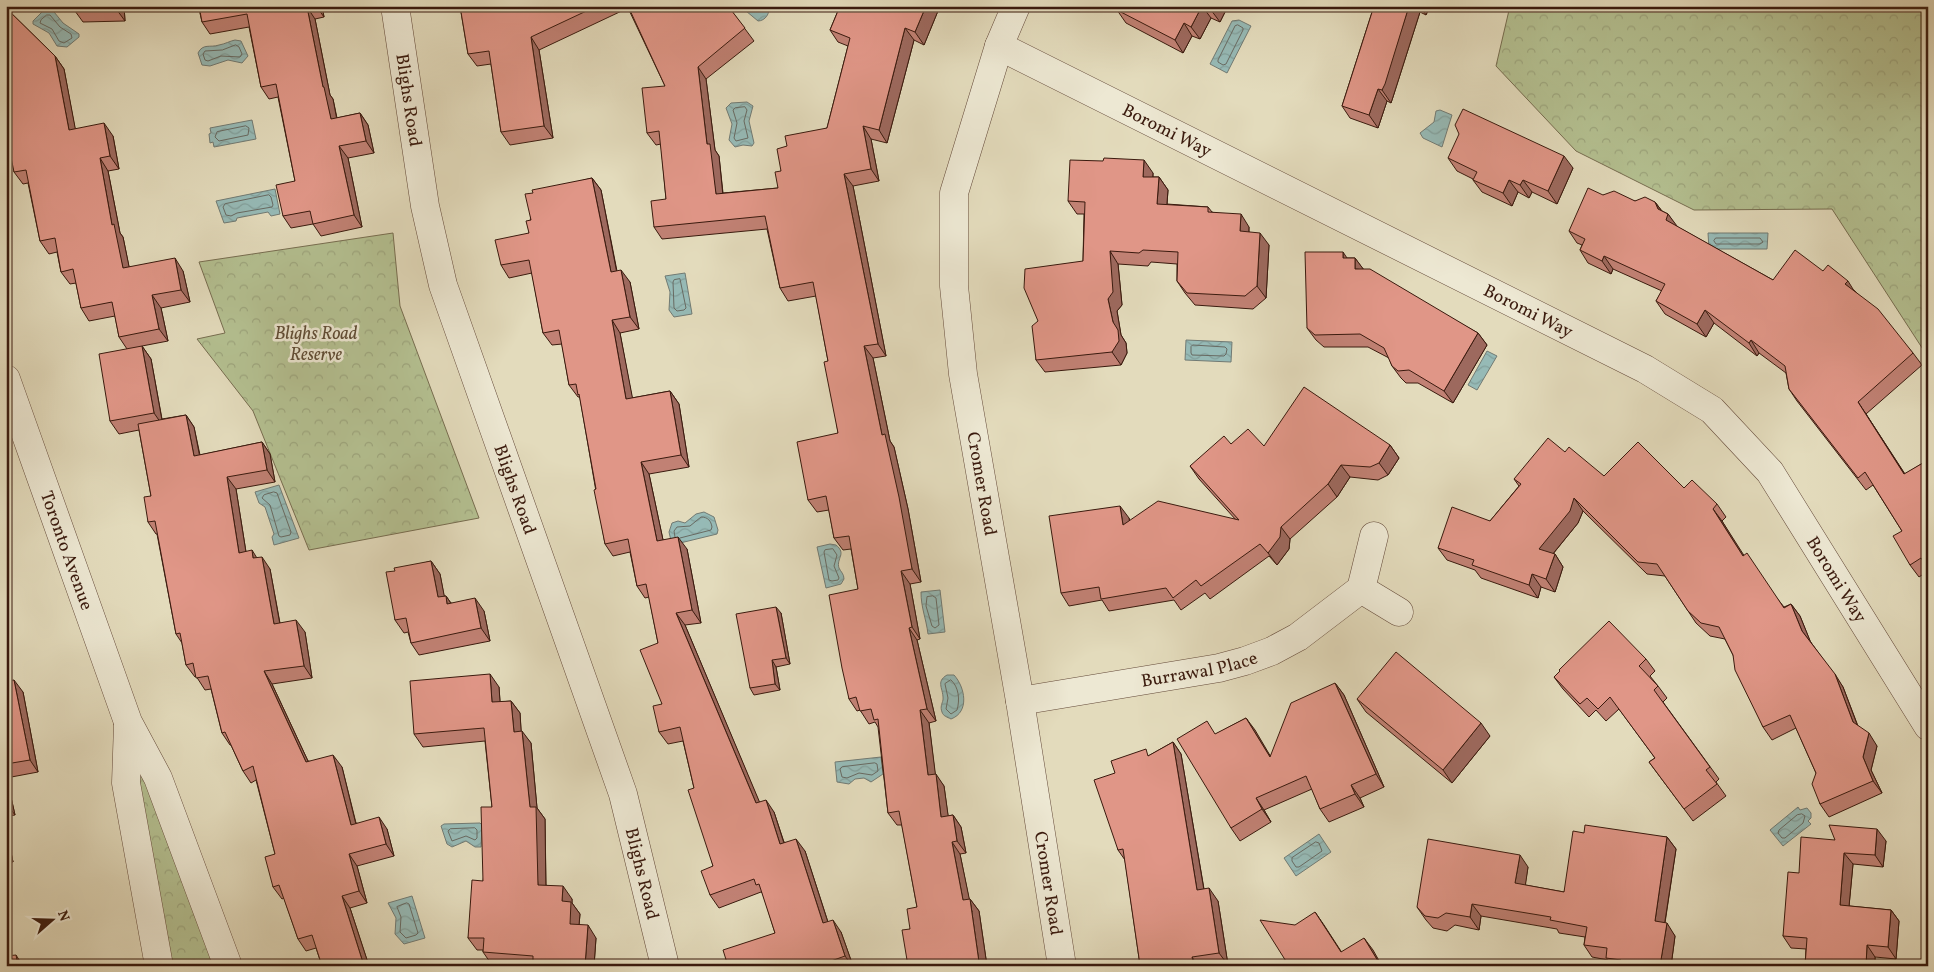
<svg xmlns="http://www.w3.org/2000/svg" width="1934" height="972" font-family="Vollkorn,serif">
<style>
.forest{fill:url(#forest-crowns);stroke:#776d50}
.water{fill:url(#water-waves);stroke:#717a73}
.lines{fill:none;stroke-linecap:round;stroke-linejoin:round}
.shore{stroke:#686a62;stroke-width:1}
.minor-casing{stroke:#644a3a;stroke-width:29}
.tertiary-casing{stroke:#644a3a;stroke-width:29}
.minor{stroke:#ede8d3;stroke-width:28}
.tertiary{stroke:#ede8d3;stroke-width:28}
.wall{fill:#c18174;stroke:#3a1a0e}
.shaded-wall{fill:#9d695e;stroke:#3a1a0e}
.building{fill:#e09687;stroke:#3a1a0e}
.labels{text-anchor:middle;stroke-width:5;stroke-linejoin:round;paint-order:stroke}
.street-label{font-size:18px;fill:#3a1a0e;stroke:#ede8d3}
.park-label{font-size:18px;font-style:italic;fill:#5f4c35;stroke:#ede8d3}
</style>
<defs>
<pattern id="forest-crowns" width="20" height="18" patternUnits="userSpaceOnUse" patternTransform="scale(1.25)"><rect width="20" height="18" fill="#b4c091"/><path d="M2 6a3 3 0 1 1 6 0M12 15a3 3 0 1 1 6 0" fill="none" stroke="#9ca47c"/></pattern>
<pattern id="water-waves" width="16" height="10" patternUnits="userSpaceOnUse" patternTransform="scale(1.25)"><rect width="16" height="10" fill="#96bab6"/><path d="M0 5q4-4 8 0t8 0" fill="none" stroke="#829f9b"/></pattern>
</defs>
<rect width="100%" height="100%" fill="#e3dbbc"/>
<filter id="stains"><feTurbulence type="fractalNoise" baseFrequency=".004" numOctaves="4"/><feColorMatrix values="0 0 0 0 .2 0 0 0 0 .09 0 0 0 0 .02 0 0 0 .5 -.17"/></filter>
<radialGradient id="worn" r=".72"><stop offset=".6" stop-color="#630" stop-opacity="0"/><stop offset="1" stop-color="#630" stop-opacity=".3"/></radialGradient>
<path class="forest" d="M1510 6H1928V357L1832 209 1694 210 1576 151 1496 66Z
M393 233 400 306 479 518 309 550 253 411 197 339 225 333 199 262Z
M140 768 216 966H170L137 771Z"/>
<path class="water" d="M740 6H768C771 13 765 21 758 21Z
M50 7 63 23 79 34V37L67 47 57 46 49 33 33 24V21L44 10Z
M1239 20 1251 26 1227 73 1210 64 1232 21Z
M235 40 241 41 248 56 242 63 228 60 210 66 202 65 198 53C203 43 210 48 219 45 225 44 230 41 235 40Z
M747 102 753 106 749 121 754 143 752 146 743 145 735 147 729 140 732 124 726 108 731 103Z
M1440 110 1452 115 1442 147 1423 138 1420 133 1434 122 1436 111Z
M252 120 256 139 214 147 213 142 210 143 209 134 211 133 210 128Z
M275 189 280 214 271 216 268 212 237 218 236 221 224 223 216 201Z
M1708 233H1768L1767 249H1709Z
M685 273 692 314 674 317 669 310 670 292 665 276Z
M1186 340 1232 342 1231 362 1185 360Z
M1487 351 1497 356 1477 390 1468 385Z
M279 485 299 538 274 545 272 537 274 534 265 507 259 503 255 492Z
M704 512 714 517 718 530 717 534 672 545 669 532 672 523 678 521 685 523 696 514Z
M830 544 836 545C847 554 836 558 839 568 841 572 844 574 844 579L841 584 826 588 817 547Z
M940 590 945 632 928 634C926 618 921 608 921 592Z
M947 675H954C965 687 970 712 951 719 947 717 943 716 942 712 940 707 942 704 943 700 944 689 935 682 947 675Z
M881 757 883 774 871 782 864 778 855 779 849 784 837 782 835 762Z
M1798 807 1800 810 1807 808 1811 813V818L1808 821 1811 824 1783 846 1770 830Z
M480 823 482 825 481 847H475L466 841 452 847 447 844 441 826 444 824Z
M1319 834 1331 852 1296 876 1284 858Z
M412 896 425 938 404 944 395 934 396 918 388 903Z"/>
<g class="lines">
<path class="shore" d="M47 15H50L60 27 71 34 72 38 64 43 59 41 52 29 40 23 41 20Z
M1238 25 1243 28V30L1226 64 1223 65 1218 62V60L1235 26Z
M236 45 239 47 242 54 240 57 221 56 208 61 205 60 203 54 205 51 222 50Z
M745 107 747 110 744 121 748 138 736 141 734 138 737 123 733 110 735 108Z
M246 126 249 128 248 135 219 141 215 137 217 132Z
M269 195 271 197 273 205 272 207 237 213 231 216 226 215 223 207 225 204Z
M1716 238H1760L1763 242 1760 244H1716L1714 241Z
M680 279 686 308 684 310 677 311 674 308 673 282 674 280Z
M1193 345 1225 347 1227 349 1226 354 1224 356 1192 355 1191 353V347Z
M274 492 277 493 291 532 290 535 281 537 279 536 270 505 262 498 264 495Z
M675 537 674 531 677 527 690 526 701 517C708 517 711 521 712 527L711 530 680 538
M833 549 837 555 834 566 839 578 838 580 832 581 829 580 824 552 825 550Z
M933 596 936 598 939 625 935 628 932 626 926 606 927 597Z
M951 680C959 687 960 700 957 710L951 714 946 709 948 698 945 684Z
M875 763 877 764 878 771 872 775 859 773 847 778 842 777 840 769 842 767Z
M1802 814 1805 816 1803 823 1785 838H1782L1778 833 1779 830 1797 815Z
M475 828 477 830V838L475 840 466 836 452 841 448 831 450 829Z
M1316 842 1319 843 1322 851 1299 867H1296L1292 861V858Z
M407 903 409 904 418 933 416 935 406 938 400 932 401 917 397 907Z"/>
<defs>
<g id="minor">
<path id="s1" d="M395 6 425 206 443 285 623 794 665 966"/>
<path id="s2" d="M1016 6 999 46 954 193V286L963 374 1020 701 1062 966"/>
<path id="s3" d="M999 46 1645 369 1712 410 1770 472 1928 726"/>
<path d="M1361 589 1399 612"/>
<path id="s4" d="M1020 701 1219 668 1245 661 1272 651 1298 637 1361 589 1374 536"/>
</g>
<g id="tertiary">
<path id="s5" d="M6 379 128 722 158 778 228 966"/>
<path d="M128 724 126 783 159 966"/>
</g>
</defs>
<use href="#minor" class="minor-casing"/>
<use href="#tertiary" class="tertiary-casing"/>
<use href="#minor" class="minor"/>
<use href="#tertiary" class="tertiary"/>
</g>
<path class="wall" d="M75 6H124L125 21 83 22 75 11Z
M185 6H322L324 17 315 19 330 95 333 99 337 118 360 113 368 125 374 153 348 158 362 227 321 236 313 224 291 228 283 216 295 181 278 97 269 99 261 87 249 27 210 34 202 22 199 9 188 11Z
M460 6H728L754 41 706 79 715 150 719 156 723 193 778 188 781 171 787 146 827 128 848 46 838 42 830 30 840 6H940L924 45 914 40 887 143 871 139 879 181 853 186 886 356 873 358 890 441 894 447 908 509 921 582 910 584 920 639 917 640 936 721 929 723 935 774 944 786 948 816 953 815 961 827 966 853 960 854 969 899H970L979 911 987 966H908L910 929 917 907 902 825H897L888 813 878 727 875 722 869 724 860 710 857 711 849 699 858 589 851 549 843 550 834 538 829 510 817 512 808 500 838 433 828 361 816 296 788 301 780 288 767 229 662 239 654 227 666 199 661 144 656 145 647 133 665 86 628 8 539 50 553 138 510 145 501 132 491 64 477 66 468 54Z
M1119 6H1228L1220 22 1211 18 1200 39 1192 36 1183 53 1126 23 1117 10Z
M1374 6H1430L1426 15 1420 12 1393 97 1391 103 1387 101 1378 128 1350 118 1342 106Z
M6 8 55 56 64 69 75 129 113 136 119 169 108 171 120 233 123 237 129 267 183 271 190 302 161 308 168 341 142 346 151 359 162 419 186 415 194 427 200 455 262 442 270 454 275 482 236 489 246 552 257 558 270 569 280 623 305 632 312 678 272 684 308 761 342 767 356 823 387 829 394 856 357 866 367 903 350 908 369 966H322L316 948 306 951 298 939 284 898 282 899 273 887 275 854 256 780 251 783 243 771 231 745H230L222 733 211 689 205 690 196 676 195 677 186 665 182 643 176 634 157 534H156L148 522 151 496 139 430 119 434 110 421 127 349 119 337 115 316 89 321 81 308 76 283 70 284 61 272 57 252 49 254 40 241 28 183 23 184 14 172 8 141 6 138Z
M1448 158 1573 168 1557 204 1532 192 1529 198 1518 192 1512 206 1482 192 1473 180V179L1457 171Z
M1153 173V177H1159L1168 190 1167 204 1208 207 1212 212 1249 227V232L1269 245 1266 298 1253 309 1195 305 1185 293 1177 281V264L1151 262 1148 266 1118 264 1122 305 1117 311 1121 335 1126 343 1127 353 1121 365 1045 372 1036 360 1038 321 1083 261 1084 214H1077L1068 201Z
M592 178 601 190 617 271 630 282 639 329 620 333 632 398 670 391 679 404 689 467 649 474 663 540 687 549 701 623 685 625 759 802 774 812 784 842 805 851 828 922 841 932 853 966H728L775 933 763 894 761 892 719 908 710 895 713 866 694 788 683 741 668 744 659 732 662 704 658 643 649 597 645 598 637 586 630 552 613 556 605 544 580 398 579 397H578L569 385 562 344 552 345 543 333 532 273 509 278 501 265 529 233 533 193Z
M1603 195 1635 201 1655 202 1662 211 1668 214 1676 226 1773 280 1823 271 1855 291 1913 353 1922 365 1866 414 1905 474 1928 460V571L1919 577 1910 565 1902 531 1873 485 1866 490 1797 401 1789 389 1786 373 1759 353 1757 356 1714 323 1706 337 1665 314 1656 301 1662 291 1613 269 1611 274 1588 263 1580 250 1582 245 1577 243 1569 231Z
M1347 258H1355L1363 269 1478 333 1487 345 1453 403 1418 383H1406L1401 378 1392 366 1389 358 1368 347H1324L1316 340 1307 328Z
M1231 444 1264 446 1390 445 1399 458 1388 475 1378 480 1350 477 1337 497 1290 539 1289 549 1277 565 1269 556 1210 599 1205 593 1181 610 1174 600 1109 611 1102 600 1069 606 1061 593 1129 518 1130 521 1236 520 1199 479 1190 466Z
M1565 452 1604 476 1684 488 1717 504 1726 517 1722 521 1743 556 1784 607 1791 604 1800 616 1810 641 1843 687 1858 726 1877 746 1871 770 1882 793 1829 817 1820 804 1816 773 1796 728 1772 740 1763 727 1733 655 1725 639 1710 636 1696 623 1665 576 1647 574 1583 511 1578 523 1553 554H1555L1563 567 1555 592 1541 587 1538 598 1481 578 1475 570 1447 560 1438 548 1490 521 1519 486 1514 479Z
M431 561 440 574 444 596H446L451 603 484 611 490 641 419 655 411 643 408 632 404 633 395 620V571Z
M781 613 790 664 776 667 780 690 754 695 750 688Z
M1646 659 1655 671 1650 676 1658 686 1667 698 1663 702 1719 779 1716 782 1726 796 1693 821 1649 762 1655 758 1619 709 1606 721 1596 710 1589 717 1563 689 1554 677Z
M6 681 23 692 38 772 6 778Z
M1335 683 1344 695 1384 787 1360 798 1364 807 1329 822 1320 809 1312 789 1264 810 1271 822 1240 841 1231 828 1216 734 1246 718 1270 756Z
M499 687 500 702 511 701 520 713 521 731 531 743 537 808 545 819 546 885 572 899V903L580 914 579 925 596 938 594 966H508L492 965 483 952V950H477L468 938 483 881 492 807 485 741 423 747 414 734Z
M1357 699 1490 736 1452 783 1366 712Z
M1173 742 1181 754 1204 889 1218 901 1228 965 1141 966 1140 965 1125 860 1118 850 1115 773 1150 755Z
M6 781 8 784 15 815 8 816 9 822H6Z
M6 828 13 862 6 863Z
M1584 833 1667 837 1676 849 1665 923 1675 936 1671 966H1612L1608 960 1592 957 1584 945 1585 937 1559 933 1557 929 1481 916 1479 930 1455 925 1447 931 1433 928 1426 920 1417 907 1528 867 1525 885 1564 892Z
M1835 840 1886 841 1883 867 1853 864 1849 906 1891 910 1899 921 1896 959 1875 957V966H1805L1806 949 1791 948 1783 936 1799 873Z"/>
<path class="shaded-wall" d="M117 6H124L125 21 117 10Z
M316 6H322L324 17Z
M926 6H940L924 45 915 32Z
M1202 6 1211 18 1200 39 1191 27Z
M1213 6H1228L1220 22 1211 10Z
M1409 6H1416L1420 12 1393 97 1391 103 1382 90Z
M1420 6H1430L1426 15Z
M307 7 315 19 330 95 333 99 339 131 331 119 323 87Z
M1184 23 1192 36 1183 53 1175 40Z
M905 28 914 40 887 143 879 130Z
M531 37 539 50 553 138 544 126Z
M55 56 64 69 78 143 69 130Z
M698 67 706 79 715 150 719 156 724 206 716 194 707 144Z
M1378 89 1387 101 1378 128 1369 115Z
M360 113 368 125 374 153 366 141Z
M104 123 113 136 119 169 110 156Z
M863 126 871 139 879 181 871 169Z
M339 146 348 158 362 227 354 215Z
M1564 156 1573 168 1557 204 1548 191Z
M100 158 108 171 120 233 123 237 132 281 123 268 112 225Z
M1144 160 1153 173 1152 189 1143 177Z
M844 174 853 186 886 356 878 344Z
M1159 177 1168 190 1166 216 1157 204Z
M592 178 601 190 619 284 611 272Z
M1509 180 1518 192 1512 206 1503 193Z
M1523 180 1532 192 1529 198 1520 185Z
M1655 202 1664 214H1668L1677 226 1674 232 1658 209Z
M1241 214 1249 227 1248 244 1240 231Z
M1260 233 1269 245 1266 298 1257 286Z
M1110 251 1118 264 1122 305 1117 311 1121 335 1126 343 1127 353 1121 365 1112 352 1113 322 1108 299Z
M1343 252 1351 264 1343 258Z
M1604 256 1613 269 1611 274 1602 261Z
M175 258 183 271 190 302 181 290Z
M1355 258 1364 270 1355 269Z
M621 270 630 282 639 329 630 317Z
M1848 281 1856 294 1845 284Z
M152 295 161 308 168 341 159 329Z
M1705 310 1714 323 1706 337 1697 324Z
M612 320 620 333 635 411 626 399Z
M1478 333 1487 345 1453 403 1444 391Z
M1751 340 1759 353 1757 356 1749 343Z
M142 346 151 359 163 426 154 413Z
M864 346 873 358 890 441 894 447 908 509 921 582 912 569 882 435Z
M670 391 679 404 689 467 681 455Z
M1858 402 1866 414 1913 487 1904 474Z
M186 415 194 427 202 468 194 456Z
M262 442 270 454 275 482 267 470Z
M1390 445 1399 458 1388 475 1379 463Z
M641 462 649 474 666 554 657 541Z
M1341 465 1350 477 1337 497 1328 484Z
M227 477 236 489 248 565 239 553Z
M1574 498 1583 511 1578 523 1547 561 1539 549Z
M1120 506 1129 518 1132 537 1123 525Z
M1713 509 1722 521 1752 568 1743 556Z
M1281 527 1290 539 1289 549 1277 565 1268 553Z
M678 537 687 549 701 623 692 610Z
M252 550 260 563 253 558Z
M1555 554 1563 567 1555 592 1546 579Z
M262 557 270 569 282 636 274 624Z
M431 561 440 574 447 610 438 597Z
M901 571 910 584 920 639 912 627Z
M1532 574 1541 587 1538 598 1529 585Z
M446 596 454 608 447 604Z
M475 598 484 611 490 641 481 628Z
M1791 604 1800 616 1811 643 1802 631Z
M776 607 781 613 790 664 786 658Z
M676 613 685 625 765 815 756 803Z
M296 620 305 632 312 678 304 666Z
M909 628 917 640 936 721 927 709Z
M772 660 776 667 780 690 775 684Z
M264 671 272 684 314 774 306 762Z
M490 674 499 687 501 715 492 702Z
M1835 674 1843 687 1861 735 1853 722Z
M14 680 23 692 38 772 30 760Z
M1335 683 1344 695 1384 787 1376 774Z
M511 701 520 713 522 744 514 732Z
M920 710 929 723 937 787 928 775Z
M1246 718 1255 730 1278 769 1270 757Z
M1481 723 1490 736 1452 783 1443 770Z
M522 731 531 743 537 808 545 819 546 897 538 885Z
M1869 733 1877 746 1871 770 1882 793 1873 781 1863 757Z
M1173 742 1181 754 1206 902 1197 890Z
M333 755 342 767 359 837 351 825Z
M936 774 944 786 950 829 941 817Z
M6 781 8 784 15 815 6 803Z
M1351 785 1360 798 1364 807 1355 794Z
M1256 798 1264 810 1271 822 1262 809Z
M766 800 774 812 788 856 780 844Z
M953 815 961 827 966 853 957 841Z
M379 817 387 829 394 856 386 844Z
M6 828 13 862 6 852Z
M1877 829 1886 841 1883 867 1875 855Z
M1667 837 1676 849 1663 934 1655 921Z
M796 839 805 851 832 935 823 923Z
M952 842 960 854 972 912 963 900Z
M1844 853 1853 864 1848 917 1840 905Z
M349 854 357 866 367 903 359 891Z
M1520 855 1528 867 1524 895 1515 883Z
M563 886 572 899V903L580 914 578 936 570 924 562 901Z
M1209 888 1218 901 1228 965 1219 953Z
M342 896 350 908 369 966H364Z
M970 899 979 911 987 966H982L979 962Z
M1472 904 1481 916 1479 930 1470 917Z
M1891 910 1899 921 1896 959 1888 947Z
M1315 912 1324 925 1350 965 1341 952Z
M833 920 841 932 853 966H852L845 956Z
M1667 923 1675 936 1671 966H1660Z
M588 925 596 938 594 966H585Z
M1364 938 1373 950 1382 966H1381Z
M1867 945 1875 957V966H1866Z
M16 955 23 966H18Z
M1192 957 1198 966H1194Z"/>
<path class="building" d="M75 6H117V10L75 11Z
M199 6H312L307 7 323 87H324L331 119 360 113 366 141 339 146 354 215 313 224 310 211 283 216 276 185 295 181 276 84 261 87 247 14 202 22Z
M460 6H597L531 37 544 126 501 132 489 51 468 54Z
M628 6H728L745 28 698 67 707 144H710L716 194 778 188 775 172 781 171 777 149 787 146 785 136 827 128 850 38 830 30 840 6H926L915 32 905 28 879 130 863 126 871 169 844 174 878 344 864 346 882 435 885 434 899 497 912 569 901 571 912 627 909 628 927 709 920 710 928 775 936 774 941 817 953 815 957 841 952 842 963 900 970 899 979 962 976 963V966H908L902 930 910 929 907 909 917 907 899 811 888 813 878 719 874 720 871 709 860 711 856 697 849 699 842 668 829 595 858 589 849 536 834 538 826 496 808 500 797 442 838 433 824 362 828 361 813 282 780 288 765 216 654 227 651 201 666 199 659 131 647 133 642 88 665 86Z
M1119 6H1202L1191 27 1184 23 1175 40 1117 10Z
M1204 6H1213L1211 10Z
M1374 6H1409L1385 84 1382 90 1378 89 1369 115 1342 106Z
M6 8 55 56 69 130 104 123 110 156 100 158 112 225 114 224 123 268 175 258 181 290 152 295 159 329 119 337 112 302 81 308 73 269 61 272 55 238 40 241 26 170 14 172 6 133Z
M1463 109 1564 156 1548 191 1523 180 1520 185 1509 180 1503 193 1473 180 1477 172 1448 158 1459 134 1455 125Z
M1104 158 1144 160 1143 177H1159L1157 204 1208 207V212L1241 214 1240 231 1260 233 1257 286 1245 296 1187 293 1177 281 1178 252 1143 250 1139 253 1110 251 1113 292 1108 299 1113 322 1118 330 1119 341 1112 352 1036 360 1032 326 1038 321 1024 288 1025 269 1083 261 1085 202 1068 201 1070 160 1103 161Z
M592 178 611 272 621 270 630 317 612 320 626 399 670 391 681 455 641 462 657 541 678 537 692 610 676 613 756 803 766 800 780 844 796 839 823 923 833 920 845 956 817 966H728L723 950 775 933 759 884 756 885 754 879 710 895 701 871 713 866 688 790 694 788 680 727 659 732 653 706 662 704 640 650 658 643 646 584 637 586 628 539 605 544 594 490 596 489 579 394 578 395 576 384 569 385 559 330 543 333 529 260 501 265 495 240 529 233 526 221 531 220 525 194 533 193 532 190Z
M1588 188 1603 195 1614 191 1635 201 1645 197 1655 202 1658 209 1668 214 1666 220 1773 280 1795 250 1823 271 1828 265 1848 281 1845 284 1878 309 1913 353 1858 402 1904 474 1928 460V568L1921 558 1910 565 1893 536 1902 531 1865 472 1858 478 1789 389 1785 366 1751 340 1749 343 1705 310 1697 324 1656 301 1665 284 1604 256 1602 261 1580 250 1585 239 1569 231Z
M1305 252H1343V258H1355V269H1370L1478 333 1444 391 1409 370 1398 371 1392 366 1384 348 1360 334 1315 335 1307 328Z
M142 346 154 413 110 421 99 354Z
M1304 387 1390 445 1379 463 1370 467 1341 465 1328 484 1281 527 1280 537 1268 553 1260 544 1201 586 1196 580 1173 598 1166 588 1101 599 1099 587 1061 593 1049 516 1120 506 1123 525 1158 501 1239 520 1190 466 1224 436 1231 444 1248 429 1264 446Z
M186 415 194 456 262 442 267 470 227 477 239 553 252 550 253 558 262 557 274 624 296 620 304 666 264 671 306 762 333 755 351 825 379 817 386 844 349 854 359 891 342 896 364 966H322L312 935 298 939 279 885 273 887 265 857 275 854 253 766 243 771 225 732 222 733 208 676 196 678 193 663 186 665 180 633 176 634 155 521 148 522 144 497 151 496 138 424Z
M1548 438 1565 452 1569 447 1604 476 1638 442 1684 488 1692 480 1717 504 1713 509 1743 556 1747 553 1784 608 1791 604 1802 631 1835 674 1853 722 1869 733 1863 757 1873 781 1820 804 1812 784 1816 773 1790 715 1763 727 1735 670 1733 655 1719 627 1701 623 1688 611 1657 564 1638 562 1574 498 1570 511 1539 549 1555 554 1546 579 1532 574 1529 585 1472 565 1474 560 1438 548 1452 507 1490 521 1521 484 1514 479Z
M431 561 438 597 446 596 447 604 475 598 481 628 411 643 406 618 395 620 386 572 395 571 394 568Z
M776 607 786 658 772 660 775 684 750 688 736 614Z
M1609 621 1646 659 1639 666 1658 686 1654 690 1710 767 1706 770 1717 784 1684 809 1649 762 1655 758 1610 697 1598 709 1587 698 1580 704 1554 677 1560 671 1559 670Z
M1396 652 1481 723 1443 770 1357 699Z
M490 674 492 702 511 701 514 732 522 731 530 807H536L538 885 563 886 562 901 571 902 570 924 588 925 585 966H533V956L483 952 484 938H468L472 880 483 881 481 807H492L484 728 414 734 410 681Z
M14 680 30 760 6 764V681Z
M1335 683 1376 774 1351 785 1355 794 1320 809 1306 776 1256 798 1262 809 1231 828 1177 739 1207 721 1215 734 1246 718 1270 757 1291 703Z
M1173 742 1197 890 1209 888 1219 953 1192 957 1194 966H1144L1143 964 1140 965 1123 849 1118 850 1094 780 1115 773 1111 761 1146 749 1148 756Z
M1585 825 1667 837 1655 921 1667 923 1660 966H1621V960L1606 958 1607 948 1584 945 1587 927 1550 920 1551 917 1472 904 1470 917 1446 913 1438 918 1425 916 1417 907 1428 839 1520 855 1515 883 1564 892 1573 831 1584 833Z
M1829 825 1877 829 1875 855 1844 853 1840 905 1891 910 1888 947 1867 945 1866 966H1805L1807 938 1783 936 1788 872 1799 873 1801 837 1835 840Z
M1315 912 1341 952 1364 938 1381 966H1289L1260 920 1295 925Z
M16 955 18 966H6V956Z"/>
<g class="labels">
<g class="street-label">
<text dy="6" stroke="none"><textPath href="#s1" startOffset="95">Blighs Road</textPath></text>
<text dy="6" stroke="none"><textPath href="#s3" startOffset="188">Boromi Way</textPath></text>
<text dy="6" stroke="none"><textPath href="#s3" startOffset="592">Boromi Way</textPath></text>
<text dy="6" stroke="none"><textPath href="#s2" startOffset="490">Cromer Road</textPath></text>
<text dy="6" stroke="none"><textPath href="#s1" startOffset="500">Blighs Road</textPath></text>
<text dy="6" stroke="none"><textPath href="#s5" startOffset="182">Toronto Avenue</textPath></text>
<text dy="6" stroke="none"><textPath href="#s3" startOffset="1012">Boromi Way</textPath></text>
<text dy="6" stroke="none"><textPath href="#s4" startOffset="182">Burrawal Place</textPath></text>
<text dy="6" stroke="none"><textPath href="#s1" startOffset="905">Blighs Road</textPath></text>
<text dy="6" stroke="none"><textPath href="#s2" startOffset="895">Cromer Road</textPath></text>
</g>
<g class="park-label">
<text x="316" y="339">Blighs Road<tspan x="316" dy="21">Reserve</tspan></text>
</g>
</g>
<rect width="1934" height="972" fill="none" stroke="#e3dbbc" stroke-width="25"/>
<rect x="8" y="8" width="1919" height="957" fill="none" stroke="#3a1a0e" stroke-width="2.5"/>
<rect x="12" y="12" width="1909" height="947" fill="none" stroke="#3a1a0e"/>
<g transform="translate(52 920) rotate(70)" stroke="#ede8d3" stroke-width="4" paint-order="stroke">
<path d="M0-4L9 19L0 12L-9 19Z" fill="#3a1a0e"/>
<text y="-8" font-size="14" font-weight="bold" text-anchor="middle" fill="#3a1a0e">N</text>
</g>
<rect width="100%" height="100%" filter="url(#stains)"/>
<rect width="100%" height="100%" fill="url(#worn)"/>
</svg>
